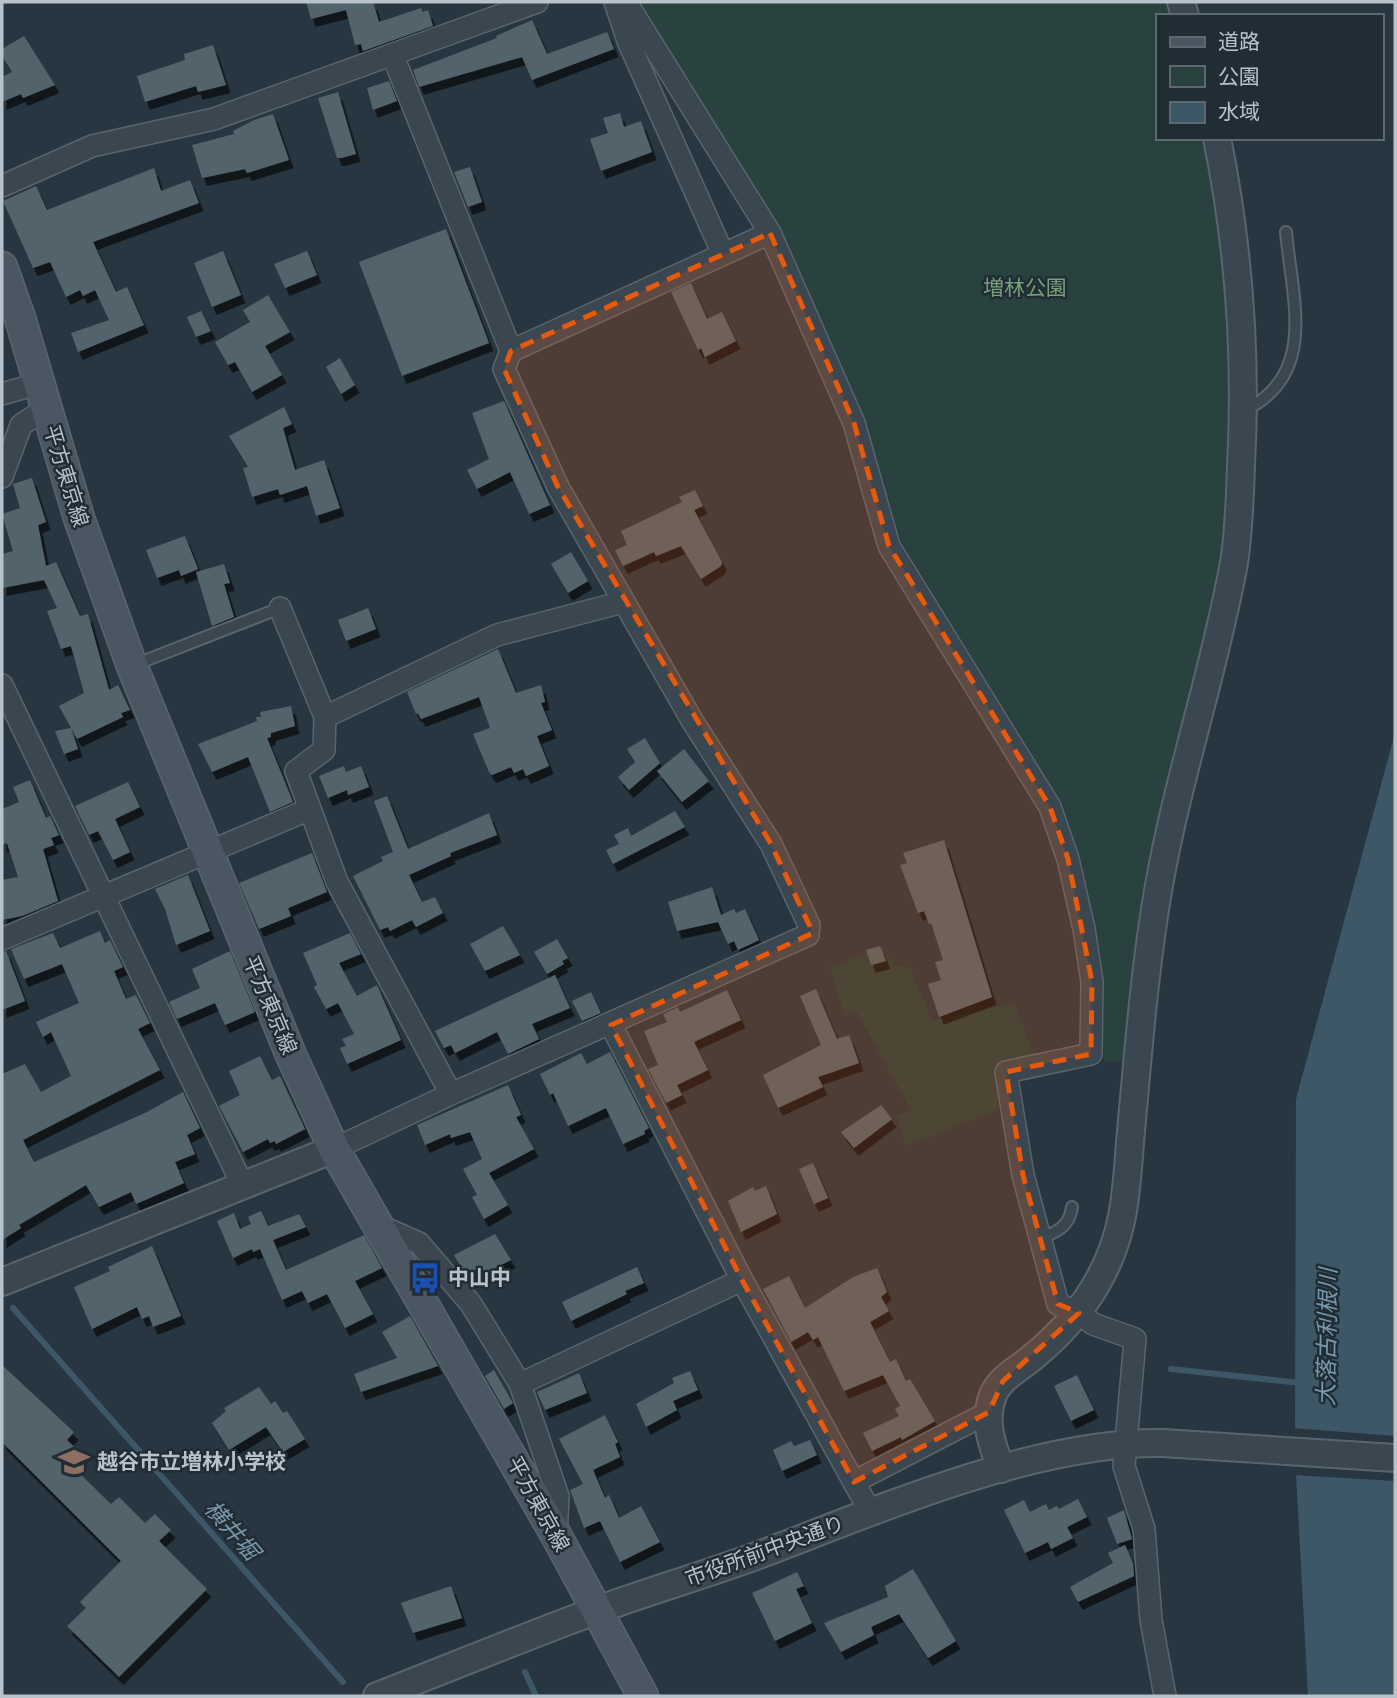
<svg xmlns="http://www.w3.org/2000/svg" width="1397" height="1698" font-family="Raleway,'Noto Sans JP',sans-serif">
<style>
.green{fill:#29413f}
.water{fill:#3e5767}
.pier{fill:#273640}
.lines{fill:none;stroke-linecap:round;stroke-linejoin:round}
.stream{stroke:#3e5767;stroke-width:6}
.building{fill:#53636c;filter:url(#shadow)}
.service-casing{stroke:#59656d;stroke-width:14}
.minor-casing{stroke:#59656d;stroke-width:24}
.tertiary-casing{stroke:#59656d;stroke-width:30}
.secondary-casing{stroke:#59656d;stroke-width:33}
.service{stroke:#3b4750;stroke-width:10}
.minor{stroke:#3b4750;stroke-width:21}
.tertiary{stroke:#3b4750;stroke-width:26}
.secondary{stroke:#4a5762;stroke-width:30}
.marked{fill:#e8590c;fill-opacity:0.2;stroke:#e8590c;stroke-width:5;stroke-dasharray:14 9;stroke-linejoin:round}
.labels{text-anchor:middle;stroke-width:5;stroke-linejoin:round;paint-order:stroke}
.park-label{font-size:21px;fill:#779f79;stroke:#202d35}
.street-label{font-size:21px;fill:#b8c2ca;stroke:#202d35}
.poi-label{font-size:21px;font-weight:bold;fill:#b8c2ca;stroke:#202d35;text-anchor:start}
.water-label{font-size:23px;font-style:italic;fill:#7a98ab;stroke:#202d35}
</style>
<defs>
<filter id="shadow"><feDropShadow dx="4.5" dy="8" stdDeviation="0" flood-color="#0009"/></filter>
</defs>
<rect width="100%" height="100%" fill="#273640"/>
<path class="green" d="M637 2H1170L1174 16H1157V138H1204C1235 282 1243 437 1218 582L1151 859 1125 1061H1104L1103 984 1082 864 1060 801 900 540 866 425 781 232Z
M881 947 893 965 910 968 932 1020 1014 1003 1035 1056 996 1069 999 1109 905 1146 897 1115 911 1110 857 1012 845 1016 830 967Z"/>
<path class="water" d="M1395 733V1696H1308L1295 1455 1296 1099Z"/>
<path class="pier" d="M1292 1428 1395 1436V1481L1293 1475Z"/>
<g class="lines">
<path class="stream" d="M13 1308 343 1682
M1171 1369 1301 1383
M525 1672 536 1696"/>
</g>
<path class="building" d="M306 2H373L379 22 421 8 423 12 428 10 433 26 363 51 361 44 355 45 346 10 311 19Z
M532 20 547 54 607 32 614 49 532 80 522 57 419 87 413 70 497 38 496 36Z
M24 36 55 85 23 98 21 94 2 102V77L12 72 2 56V49Z
M213 45 226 85 198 92 196 86 145 102 137 76 185 60 184 54Z
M389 81 397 101 373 110 367 88Z
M338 92 356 154 341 158H337L318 98Z
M620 113 624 127 641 121 652 152 601 171 590 139 608 133 603 118Z
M273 114 289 160 247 173 245 169 202 178 192 145 234 134 233 131 254 120Z
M470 167 482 202 468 207 454 172Z
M154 168 161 191 190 180 199 203 93 242 116 292 127 287 144 325 78 352 71 333 109 320 95 290 83 296 80 290 66 297 50 262 33 268 3 201 36 186 47 210Z
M446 229 489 343 402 376 359 262Z
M223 251 241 295 212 307 194 263Z
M307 251 317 275 285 288 274 264Z
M691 283 707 319 722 312 736 341 705 357 701 348 698 350 671 292Z
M268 295 290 332 265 346 282 375 252 392 235 362 228 365 215 342 250 322 243 310Z
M201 311 211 331 196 337 187 317Z
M340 358 355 385 341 394 326 367Z
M504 401 550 505 529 514 510 472 477 489 467 470 489 459 472 413Z
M284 407 292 424 283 428 295 470 324 460 340 508 316 516 307 486 280 495 278 489 252 497 243 468 248 467 229 436Z
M32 478 46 522 38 525 46 566 56 562 80 616 88 614 109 690 118 685 130 710 121 713 123 717 77 739 71 728 78 749 64 754 55 731 71 728 59 706 84 693 71 646 61 649 47 611 57 608 44 580 2 588V554L13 551 2 514 20 508 13 484Z
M695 490 703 506 694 510 722 562 721 566 701 579 681 546 656 556 654 552 623 566 615 550 627 545 621 531 682 502 679 497Z
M185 536 198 569 181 576 179 570 157 578 146 550Z
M571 552 588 581 568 593 551 564Z
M224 564 230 583 224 584 234 617 212 626 196 572Z
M368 608 376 629 346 641 338 620Z
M498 649 516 693 541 685 545 702 541 703 552 730 537 736 549 766 526 776 523 769 514 773 511 767 492 775 489 772 473 734 490 728 479 697 421 719 418 713 416 714 407 692Z
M291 706 295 726 271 733V737L267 738 293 802 270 812 248 757 212 772 198 744 257 721 256 717H261L260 712Z
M645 738 660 763 629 790 618 777 635 762 627 749Z
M684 749 709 781 682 802 657 771Z
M344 766 346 772 361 766 369 787 348 795 347 790 328 798 319 776Z
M30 780 46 818 50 816 59 835 51 838 54 845 43 849 58 901 22 916 2 920V880L18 877 7 843 2 845V809L19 802 13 787Z
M128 782 140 807 115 819 130 852 113 860 98 831 89 835 75 806Z
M387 796 408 849 489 813 497 835 450 853 451 856 409 875 422 902 435 897 443 913 416 927 412 920 390 931 388 927 380 930 353 876 383 861 381 857 393 852 374 801Z
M675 811 685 827 613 864 606 850 619 844 614 835 628 828 631 836Z
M944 840 992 997 939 1017 928 984 941 980 935 962 943 960 931 923 929 924 924 911 918 913 900 865 907 863 903 853Z
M312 853 327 892 288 908 291 916 259 929 239 883Z
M188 875 210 931 176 945 165 909 155 889Z
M712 887 721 915 734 909 736 913 745 909 759 940 738 950 734 941 728 944 718 922 677 931 668 902Z
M503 926 520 955 485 971 470 944Z
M100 931 105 943 110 940 123 967 114 971 126 999 136 995 150 1023 138 1029 160 1070 23 1140 34 1162 145 1113 183 1092 200 1128 187 1135 195 1154 175 1162 184 1183 136 1204 131 1192 99 1207 86 1185 19 1225 21 1228 2 1240V1074L25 1064 41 1092 71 1076 51 1032 43 1037 36 1022 79 1003 62 964 24 979 11 949 53 933 60 948Z
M350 933 361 954 339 963 357 996 377 985 401 1040 347 1064 340 1048 346 1046 342 1039 354 1034 338 1003 326 1009 314 987 317 985 303 953Z
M557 939 568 958 562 961 564 964 547 974 534 952Z
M880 946 886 961 871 965 866 950Z
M6 951 25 1001 2 1010V952Z
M230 951 255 1012 225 1025 215 1003 177 1019 169 1002 200 988 192 969Z
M555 975 570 1008 532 1024 539 1039 508 1054 497 1032 455 1053 451 1045 444 1048 435 1031Z
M816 989 837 1039 849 1035 859 1063 818 1077 823 1087 778 1108 763 1075 821 1045 800 996Z
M727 990 741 1020 694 1042 708 1070 677 1085 682 1095 666 1103 648 1069 658 1065 644 1031 667 1022 663 1014 678 1007 680 1012Z
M591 992 601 1013 582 1021 572 1001Z
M610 1052 649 1128 644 1131 645 1134 623 1144 606 1108 568 1126 553 1093 550 1095 540 1074 581 1053 587 1064Z
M260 1056 272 1080 280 1076 305 1129 276 1144 275 1141 270 1143 268 1139 243 1152 219 1106 240 1095 229 1071Z
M508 1085 521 1115 516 1117 534 1149 489 1173 508 1205 484 1219 472 1197 477 1195 463 1169 482 1159 470 1132 451 1138 450 1134 425 1145 417 1125Z
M881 1105 892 1119 854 1148 841 1132Z
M813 1163 828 1198 814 1204 799 1169Z
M766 1186 777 1214 741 1232 728 1201 753 1187 755 1191Z
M261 1211 268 1226 299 1214 306 1227 273 1240 286 1270 364 1235 382 1268 355 1281 373 1314 345 1328 327 1294 308 1303 302 1291 282 1300 260 1249 253 1252 252 1249 233 1258 217 1221 234 1213 240 1229 251 1224 248 1217Z
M495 1234 511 1260 469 1281 454 1255Z
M152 1246 181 1316 153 1327 149 1316 142 1319 137 1307 92 1329 74 1287 110 1271 108 1267Z
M637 1267 644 1283 625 1291 627 1294 571 1321 562 1302Z
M877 1268 887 1292 881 1297 889 1311 870 1322 890 1362 896 1359 906 1381 910 1379 935 1421 902 1440 901 1437 872 1451 863 1433 899 1416 895 1409 900 1406 883 1375 844 1391 818 1337 813 1340 808 1332 791 1342 763 1289 789 1276 805 1308 853 1277Z
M410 1316 438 1366 361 1392 354 1374 397 1358 382 1332Z
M2 1365 74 1432 67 1440 83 1455 72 1466 111 1504 119 1497 145 1523 155 1514 171 1530 159 1541 207 1589 119 1677 67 1626 86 1608 80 1602 121 1561 2 1442Z
M494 1370 513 1403 504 1409 485 1376Z
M690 1371 698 1390 673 1401 677 1410 646 1427 636 1404 674 1383 672 1378Z
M579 1373 587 1393 545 1410 537 1392Z
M1077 1375 1094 1410 1071 1421 1054 1386Z
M259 1387 271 1404 275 1401 283 1413 287 1411 305 1439 283 1452 266 1427 229 1450 212 1423 226 1411 224 1408Z
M605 1415 618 1442 615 1444 620 1457 593 1470 605 1498 609 1495 619 1518 641 1506 660 1542 620 1562 600 1521 584 1528 570 1490 583 1484 559 1439Z
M810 1440 817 1455 782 1471 773 1450 791 1441 794 1446Z
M1078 1499 1087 1517 1067 1527 1073 1538 1051 1549 1048 1542 1025 1553 1004 1510 1024 1500 1030 1512 1046 1504 1049 1510 1057 1506 1059 1509Z
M1124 1510 1132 1539 1117 1544 1107 1518Z
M1125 1545 1133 1563 1134 1576 1078 1602 1070 1587 1113 1563 1108 1553Z
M913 1569 956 1641 928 1658 899 1614 871 1627 874 1635 841 1652 824 1623 888 1597 885 1586Z
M797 1572 804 1586 796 1589 812 1623 775 1641 752 1593Z
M451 1586 462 1618 413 1633 401 1603Z"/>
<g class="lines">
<defs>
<path id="service" d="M1245 410C1318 375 1292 298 1286 232
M134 665 280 608
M1040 1239C1058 1231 1069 1227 1072 1207"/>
<path id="minor" d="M615 2 628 41 723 254
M626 2 770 233 854 423 889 546 1050 807 1068 859 1084 929 1092 982 1091 1054 1006 1072 1023 1175 1058 1304 1079 1313 1093 1324 1135 1339 1124 1466 1144 1529 1151 1620 1165 1696
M393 56 511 351
M2 186 92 146 214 119 537 2
M2 394 37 384
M2 477 21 425 45 409
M280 608 325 717 324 750 296 771 337 882 451 1094
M2 685 243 1186
M325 717 497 635 623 602
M2 939 310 809
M611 1025 742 1280 871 1513
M334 1149 451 1094 808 935 809 925 771 844 693 722 558 487 504 369 511 351 770 233
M378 1225 419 1243 471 1304 520 1384
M854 1482 989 1412
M556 1535 558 1496 520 1384 742 1280"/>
<path id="tertiary" d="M1181 2 1185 16
M2 1282 334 1149
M1001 1469C992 1445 983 1421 993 1395 1000 1378 1020 1368 1033 1357 1079 1319 1113 1270 1123 1211 1128 1181 1129 1150 1132 1120 1139 1044 1145 967 1158 891 1177 780 1214 673 1234 563 1239 531 1240 498 1241 465 1247 355 1239 247 1217 138
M377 1696C449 1668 522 1638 595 1611 648 1591 702 1576 756 1556 876 1511 1034 1441 1163 1443L1395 1458"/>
<path id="secondary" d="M2 267 20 318 79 518 132 666 291 1055 334 1149 556 1535 643 1696"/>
</defs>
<use href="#service" class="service-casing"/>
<use href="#minor" class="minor-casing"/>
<use href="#tertiary" class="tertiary-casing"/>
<use href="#secondary" class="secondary-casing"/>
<use href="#service" class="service"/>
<use href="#minor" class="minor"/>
<use href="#tertiary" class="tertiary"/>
<use href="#secondary" class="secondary"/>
</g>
<path class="marked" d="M770 233 854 423 889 546 1050 807 1068 859 1092 982 1091 1054 1006 1072 1023 1175 1058 1304 1079 1313 1003 1381 989 1412 854 1482 742 1280 611 1025 813 933 771 844 558 487 504 369 511 351Z"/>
<defs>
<symbol id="bus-bare" viewBox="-9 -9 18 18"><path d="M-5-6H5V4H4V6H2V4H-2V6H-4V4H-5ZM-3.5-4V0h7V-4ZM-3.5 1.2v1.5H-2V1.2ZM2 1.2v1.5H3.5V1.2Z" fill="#1a4fb4" stroke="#202d35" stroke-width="2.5" paint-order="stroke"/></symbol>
<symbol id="school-bare" viewBox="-9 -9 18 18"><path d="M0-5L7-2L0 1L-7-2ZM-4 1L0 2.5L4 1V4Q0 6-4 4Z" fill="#8d6e63" stroke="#202d35" stroke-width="2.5" paint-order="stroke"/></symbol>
</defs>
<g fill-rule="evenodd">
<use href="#bus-bare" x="403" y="1256" width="44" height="44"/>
<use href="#school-bare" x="52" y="1440" width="44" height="44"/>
</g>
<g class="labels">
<g class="park-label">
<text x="1025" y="295">増林公園</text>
</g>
<g class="street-label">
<text transform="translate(66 476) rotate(73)" y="7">平方東京線</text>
<text transform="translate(270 1005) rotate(67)" y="7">平方東京線</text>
<text transform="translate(538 1504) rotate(61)" y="7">平方東京線</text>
<text transform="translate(765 1551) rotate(-20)" y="7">市役所前中央通り</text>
</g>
<g class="poi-label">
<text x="448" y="1285">中山中</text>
<text x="97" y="1469">越谷市立増林小学校</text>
</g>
<g class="water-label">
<text transform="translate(1327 1337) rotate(-89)" y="8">大落古利根川</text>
<text transform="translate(232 1530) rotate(49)" y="8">横井堀</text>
</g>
</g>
<rect width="1397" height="1698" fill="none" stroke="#b8c2ca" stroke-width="7"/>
<rect x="1156" y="14" width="228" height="126" fill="#202d35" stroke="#5d6971" stroke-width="2"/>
<rect x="1170" y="37" width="35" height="10" fill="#4a5762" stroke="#5d6971" stroke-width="2"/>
<text x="1218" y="49" font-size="21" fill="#b8c2ca">道路</text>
<rect x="1170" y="66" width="35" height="21" fill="#29413f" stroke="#5d6971" stroke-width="2"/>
<text x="1218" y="84" font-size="21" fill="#b8c2ca">公園</text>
<rect x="1170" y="102" width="35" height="21" fill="#3e5767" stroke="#5d6971" stroke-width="2"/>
<text x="1218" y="119" font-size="21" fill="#b8c2ca">水域</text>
</svg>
